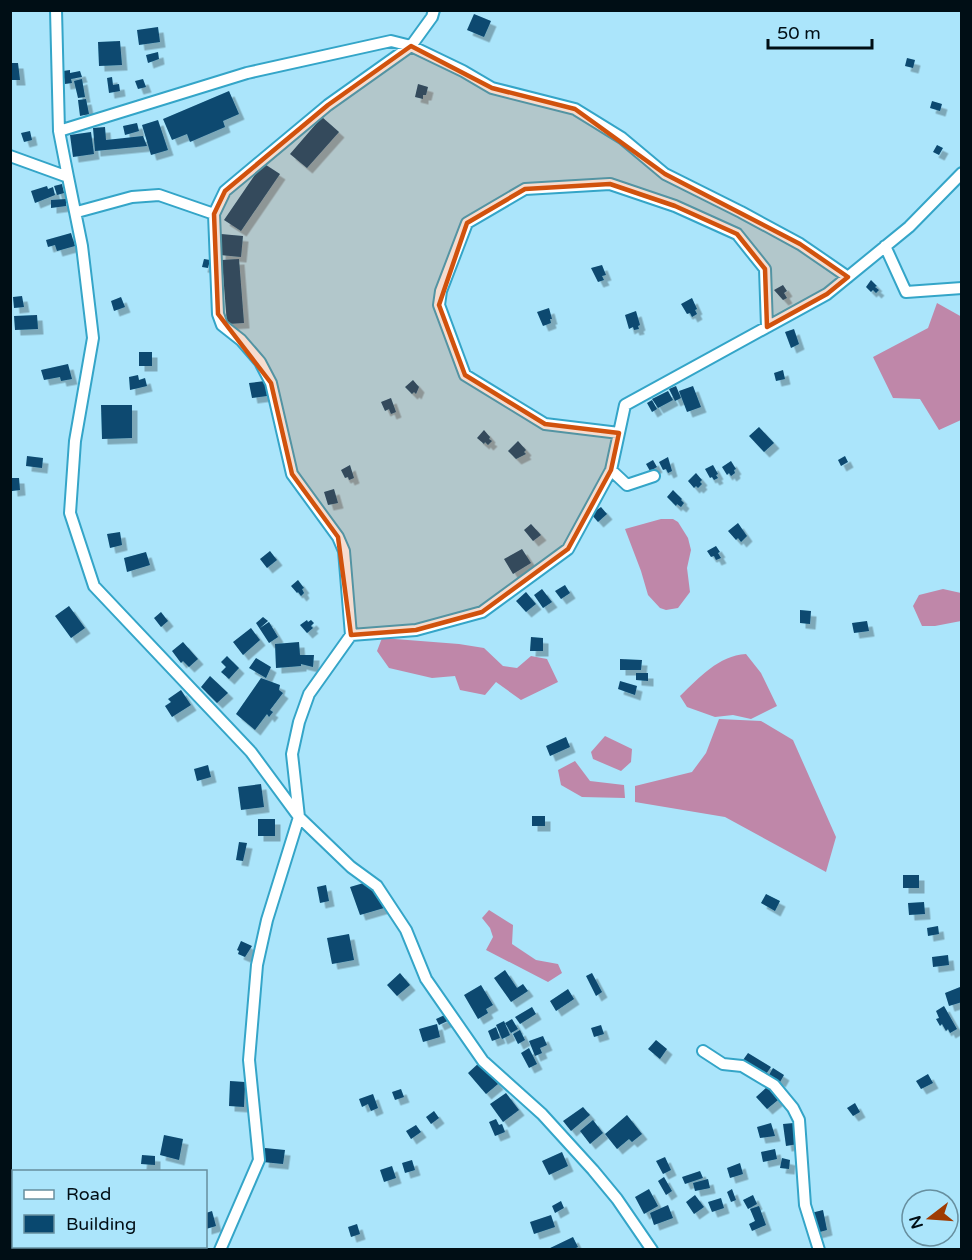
<svg xmlns="http://www.w3.org/2000/svg" width="972" height="1260" font-family="'Varela Round',sans-serif">
<style>
.forest{fill:#bf87a9}
.building{fill:#09486f;filter:url(#shadow)}
.lines{fill:none;stroke-linecap:round;stroke-linejoin:round}
.street-casing{stroke:#34a5c8;stroke-width:14}
.street{stroke:#fff;stroke-width:10}
.marked{fill:#d1520d;fill-opacity:0.2;stroke:#d1520d;stroke-width:4.5;stroke-linejoin:round}
</style>
<defs>
<filter id="shadow"><feDropShadow dx="5.5" dy="5.5" stdDeviation="0" flood-color="#0004"/></filter>
</defs>
<rect width="100%" height="100%" fill="#abe5fb"/>
<path class="forest" d="M937 303 962 317 961 420 939 430 920 399 893 398 873 357 928 328Z
M661 519H673L678 522 688 538 691 550 687 568 690 592 678 608 666 610 660 608 648 595 641 571 625 529Z
M943 589 961 593V621L935 626H922L913 606 919 595Z
M382 638 459 644 484 648 503 666 517 668 531 656 547 659 558 682 521 700 496 682 485 695 460 690 455 676 432 678 389 668 377 651Z
M746 654 761 673 777 706 751 719 733 715 715 717 687 707 680 696C700 677 718 656 746 654Z
M719 719 761 721 793 740 836 837 826 872 725 817 635 802V786L692 772 706 753Z
M605 736 632 749 631 762 621 771 593 759 591 752Z
M575 761 590 781 624 785 625 798 582 797 561 785 558 770Z
M489 910 513 925 512 944 536 960 558 964 562 973 548 982 486 950 493 937 490 928 482 918Z"/>
<path class="building" d="M474 14 491 21 484 37 467 30Z
M158 27 160 42 139 45 137 30Z
M120 41 122 65 99 66 98 42Z
M158 52 159 59 148 63 146 55Z
M907 58 915 60 913 68 905 66Z
M10 63H18L20 80H11Z
M70 70V73L80 71 82 77 71 79 72 83 65 84 63 71Z
M112 77 113 85 119 84 120 91 109 93 107 78Z
M82 79 85 97 78 98 74 81Z
M143 79 146 87 138 89 135 81Z
M418 84 428 87 426 95H423V99L415 97Z
M229 91 239 114 223 121 225 127 190 142 187 134 172 140 163 119Z
M86 99 89 114 80 116 78 100Z
M932 101 942 104 940 111 930 108Z
M322 117 339 132 307 168 290 154Z
M158 120 168 150 151 155 142 125Z
M137 123 139 131 125 135 123 126Z
M105 127 106 140 143 136 147 146 95 151 93 128Z
M30 131 32 140 24 142 21 133Z
M91 132 94 154 73 157 70 135Z
M937 145 943 148 939 155 933 152Z
M263 163 280 174 241 231 224 220Z
M62 184 64 193 57 195 54 186Z
M47 186 48 189 53 187 55 195 35 203 31 191Z
M66 199V206L51 208V200Z
M71 233 75 246 57 251 55 245 48 247 46 240Z
M221 234 243 236 241 257 220 255Z
M204 259 210 260 208 268 202 267Z
M239 259 244 323 227 324 222 260Z
M602 265 606 275 602 276 604 280 598 282 591 268Z
M871 280 877 286 875 287 879 290 876 293 873 290 871 292 866 287Z
M783 285 787 291 784 293 787 298 783 300 774 290Z
M22 296 24 307 14 308 13 297Z
M121 297 125 307 114 311 111 301Z
M692 298 697 309 695 310 697 314 692 317 690 313 687 314 681 304Z
M549 308 552 319H550L551 323 543 326 537 312Z
M636 311 640 325 638 326 639 329 634 330 633 327 629 329 625 315Z
M37 315 38 329 15 330 14 316Z
M794 329 799 344 791 348 785 332Z
M139 352H152V366H139Z
M68 364 72 379 61 381 60 377 44 380 41 370Z
M783 370 785 379 776 381 774 373Z
M138 375 139 380 145 378 147 386 130 390 129 377Z
M413 380 419 387 416 394 414 392 412 394 405 387Z
M265 381 267 396 252 398 249 383Z
M676 386 681 398 675 401 669 389Z
M693 386 701 407 687 412 679 391Z
M668 391 673 400 658 408 652 399Z
M391 398 396 412 391 414 389 409 385 411 381 402Z
M652 400 657 409 652 412 647 403Z
M101 405H132V438L102 439Z
M759 427 774 443 764 452 749 436Z
M484 430 490 437 489 439 492 441 488 445 485 442 484 444 477 438Z
M518 441 526 450 524 452 526 454 516 459 508 451Z
M27 456 43 458 42 468 26 466Z
M845 456 848 462 841 466 838 460Z
M668 457 672 471 668 473 666 469 663 470 659 462Z
M653 460 657 467 650 471 646 464Z
M731 461 736 469 734 470 735 473 731 476 729 473 727 475 722 467Z
M350 465 354 478 349 480 348 477 345 478 341 470Z
M713 465 718 474 716 475 718 478 714 480 712 477 710 478 705 469Z
M696 473 702 480 700 482 702 484 698 488 696 486 694 488 688 481Z
M11 478H19L20 490 12 491Z
M334 489 338 503 328 505 324 492Z
M673 490 682 499 681 500 684 503 681 507 677 504 676 506 667 497Z
M601 507 607 514 598 522 591 514Z
M738 523 747 536 741 542 738 538 736 540 728 531Z
M531 524 541 535 533 541 524 530Z
M120 532 122 545 110 548 107 534Z
M716 546 720 552 718 553 721 558 716 560 714 556 711 557 707 551Z
M522 549 531 563 513 574 504 559Z
M270 551 277 560 267 568 260 559Z
M146 552 150 565 127 572 124 558Z
M298 580 304 588 302 589 304 593 301 596 298 592 297 593 291 586Z
M565 585 570 593 561 599 555 591Z
M542 589 552 602 543 608 534 595Z
M526 592 536 604 526 612 516 601Z
M69 606 85 628 71 638 55 616Z
M800 610 811 611 810 624 800 623Z
M161 612 168 621 161 627 154 618Z
M263 617 268 621 260 628 269 622 278 637 269 643 256 623Z
M307 620 308 622 311 620 314 623 311 626 313 628 307 633 300 625Z
M867 621 869 631 854 633 852 623Z
M251 628 260 640 243 655 233 642Z
M531 637 543 638V651H530Z
M183 642 198 659 189 667 183 661 181 663 172 651Z
M299 642 300 655H314L313 667 301 664V666L276 668 275 644Z
M227 656 239 668 229 679 221 672 226 667 221 662Z
M256 658 271 667 266 678 249 668Z
M620 659 642 660 641 670H620Z
M636 673H648V681L636 680Z
M210 676 228 693 217 703 201 687Z
M261 678 280 685 279 690 283 693 270 710 273 712 269 717 267 714 255 730 236 714Z
M620 681 637 686 635 695 618 689Z
M181 690 191 705 172 717 165 706 171 702 168 699Z
M566 737 570 747 550 756 546 746Z
M208 765 211 777 197 781 194 769Z
M261 784 264 807 241 810 238 787Z
M532 816H545V826H532Z
M258 819H275V836H258Z
M239 842 247 843 243 861 236 860Z
M903 875H919V888H903Z
M367 882 384 908 360 915 350 887Z
M326 885 329 901 320 903 317 887Z
M766 894 780 901 775 911 761 903Z
M924 902 925 914 909 915 908 903Z
M938 926 939 934 928 936 927 928Z
M349 934 354 960 332 964 327 938Z
M241 941 252 946 245 957 238 954 239 951 237 950Z
M948 955 949 965 933 967 932 957Z
M505 970 517 988 523 984 528 991 511 1002 494 978Z
M400 973 410 985 397 996 387 985Z
M592 973 602 992 596 996 586 976Z
M481 985 493 1005 486 1009 488 1013 478 1019 464 995Z
M960 987 962 1002 949 1006 945 993Z
M568 989 574 999 556 1011 550 1001Z
M944 1006 957 1029 950 1033 948 1029 946 1031 942 1024 940 1026 936 1019 939 1018 936 1011Z
M532 1007 536 1014 520 1024 515 1017Z
M449 1013 452 1019 439 1025 436 1019Z
M512 1019 518 1029 511 1033 505 1023Z
M504 1021 510 1035 502 1039 496 1025Z
M437 1024 440 1037 423 1042 419 1029Z
M601 1025 604 1034 594 1037 591 1028Z
M496 1027 500 1038 492 1041 488 1031Z
M520 1030 525 1040 518 1044 513 1034Z
M543 1036 547 1045 540 1048 542 1053 535 1056 529 1041Z
M656 1040 667 1049 660 1059 648 1049Z
M529 1048 537 1064 529 1068 521 1053Z
M748 1053 771 1067 766 1074 743 1060Z
M480 1062 498 1084 486 1094 468 1073Z
M773 1068 784 1075 780 1082 769 1075Z
M928 1074 933 1083 921 1089 916 1081Z
M230 1081 245 1082 244 1107 229 1106Z
M767 1087 778 1100 767 1109 756 1097Z
M401 1089 404 1097 395 1100 392 1092Z
M506 1093 519 1110 503 1122 490 1104Z
M373 1094 378 1108 371 1111 368 1104 362 1107 359 1099Z
M855 1103 860 1112 853 1116 847 1108Z
M583 1107 590 1115 571 1131 563 1121Z
M434 1111 439 1118 431 1124 426 1117Z
M627 1115 642 1134 632 1142 629 1139 617 1149 605 1134Z
M496 1119 499 1125 502 1124 505 1132 495 1136 489 1122Z
M593 1120 603 1133 590 1144 580 1131Z
M771 1123 775 1136 760 1138 757 1127Z
M794 1123 798 1144 786 1146 783 1124Z
M416 1125 421 1132 411 1139 406 1131Z
M164 1135 183 1139 179 1160 160 1155Z
M265 1148 285 1150 283 1164 263 1162Z
M775 1149 777 1159 763 1162 761 1152Z
M562 1152 568 1166 549 1175 542 1161Z
M142 1155 155 1156V1165L141 1164Z
M665 1157 671 1170 663 1174 656 1161Z
M782 1158 790 1160 789 1169 780 1168Z
M412 1160 415 1170 405 1173 402 1163Z
M740 1163 743 1174 730 1178 727 1168Z
M392 1166 396 1178 384 1182 380 1170Z
M700 1171 703 1178 685 1184 682 1177Z
M664 1177 672 1191 666 1195 658 1181Z
M708 1179 710 1188 695 1191 693 1183Z
M649 1189 658 1206 644 1214 635 1197Z
M732 1189 736 1200 731 1202 727 1192Z
M695 1195 704 1207 694 1214 686 1202Z
M753 1195 757 1204 748 1209 743 1200Z
M721 1198 724 1208 712 1212 708 1202Z
M561 1201 564 1208 555 1213 552 1206Z
M668 1205 673 1218 654 1225 650 1213Z
M759 1206 766 1225 752 1231 749 1224 755 1221 750 1209Z
M823 1210 827 1230 816 1233 811 1213Z
M212 1211 216 1226 206 1229V1213Z
M551 1215 555 1227 534 1234 530 1222Z
M357 1224 360 1234 351 1237 348 1227Z
M573 1237 578 1247 572 1250H546Z
M61 1246H83L85 1247 84 1250H60Z"/>
<g class="lines">
<defs>
<path id="street" d="M56 10 59 131 68 177
M59 131 247 73 391 41 411 46 463 71 492 88 575 109 622 138 665 174 741 212 800 244 848 277
M10 156 68 177 82 246 93 338 75 441 70 513 94 586 251 752 299 817 351 867 377 886 406 930 426 979 483 1061 542 1114 593 1170 617 1199 652 1250
M77 212 132 197 159 195 214 214
M885 246 906 292 962 288
M619 433 545 424 465 375 439 305 441 291 467 223 525 189 610 184 675 206 737 234 765 269 767 327
M611 470 627 485 654 476
M351 635 344 551 338 537 292 474 271 383 260 362 241 340 222 325 218 314 214 214 225 191 328 105 411 46 432 17 434 10
M703 1051 723 1064 742 1066 774 1085 793 1108 799 1120 805 1205 819 1250
M220 1250 259 1160 249 1060 257 965 267 920 299 817 292 754 299 722 309 694 351 635 416 630 482 612 568 549 611 470 625 405 827 294 909 227 962 173"/>
</defs>
<use href="#street" class="street-casing"/>
<use href="#street" class="street"/>
</g>
<path class="marked" d="M411 46 492 88 575 109 665 174 800 244 848 277 827 294 767 327 765 269 737 234 675 206 610 184 525 189 467 223 439 305 465 375 545 424 619 433 611 470 568 549 482 612 416 630 351 635 338 537 292 474 271 383 218 314 214 214 225 191 328 105Z"/>
<rect width="972" height="1260" fill="none" stroke="#000e15" stroke-width="24"/>
<rect x="12" y="1170" width="195" height="78" fill="#abe5fb" stroke="#678f9f" stroke-width="1.5"/>
<rect x="24" y="1190" width="30" height="9" fill="#ffffff" stroke="#678f9f" stroke-width="1.5"/>
<text x="66" y="1200" font-size="18" fill="#000e15">Road</text>
<rect x="24" y="1215" width="30" height="18" fill="#09486f" stroke="#678f9f" stroke-width="1.5"/>
<text x="66" y="1230" font-size="18" fill="#000e15">Building</text>
<g transform="translate(930 1218) rotate(253)"><circle r="28" fill="#abe5fb" stroke="#678f9f" stroke-width="1.5"/>
<path d="M0-4.5L10 22L0 15L-10 22Z" fill="#9f3b02"/>
<text y="-9" font-size="16" font-weight="bold" text-anchor="middle" fill="#000e15">N</text>
</g>
<path d="M768 39v9h104v-9" fill="none" stroke="#000e15" stroke-width="3"/>
<text x="777" y="39" font-size="18" fill="#000e15" stroke="#abe5fb" stroke-width="4.5" paint-order="stroke">50 m</text>
</svg>
